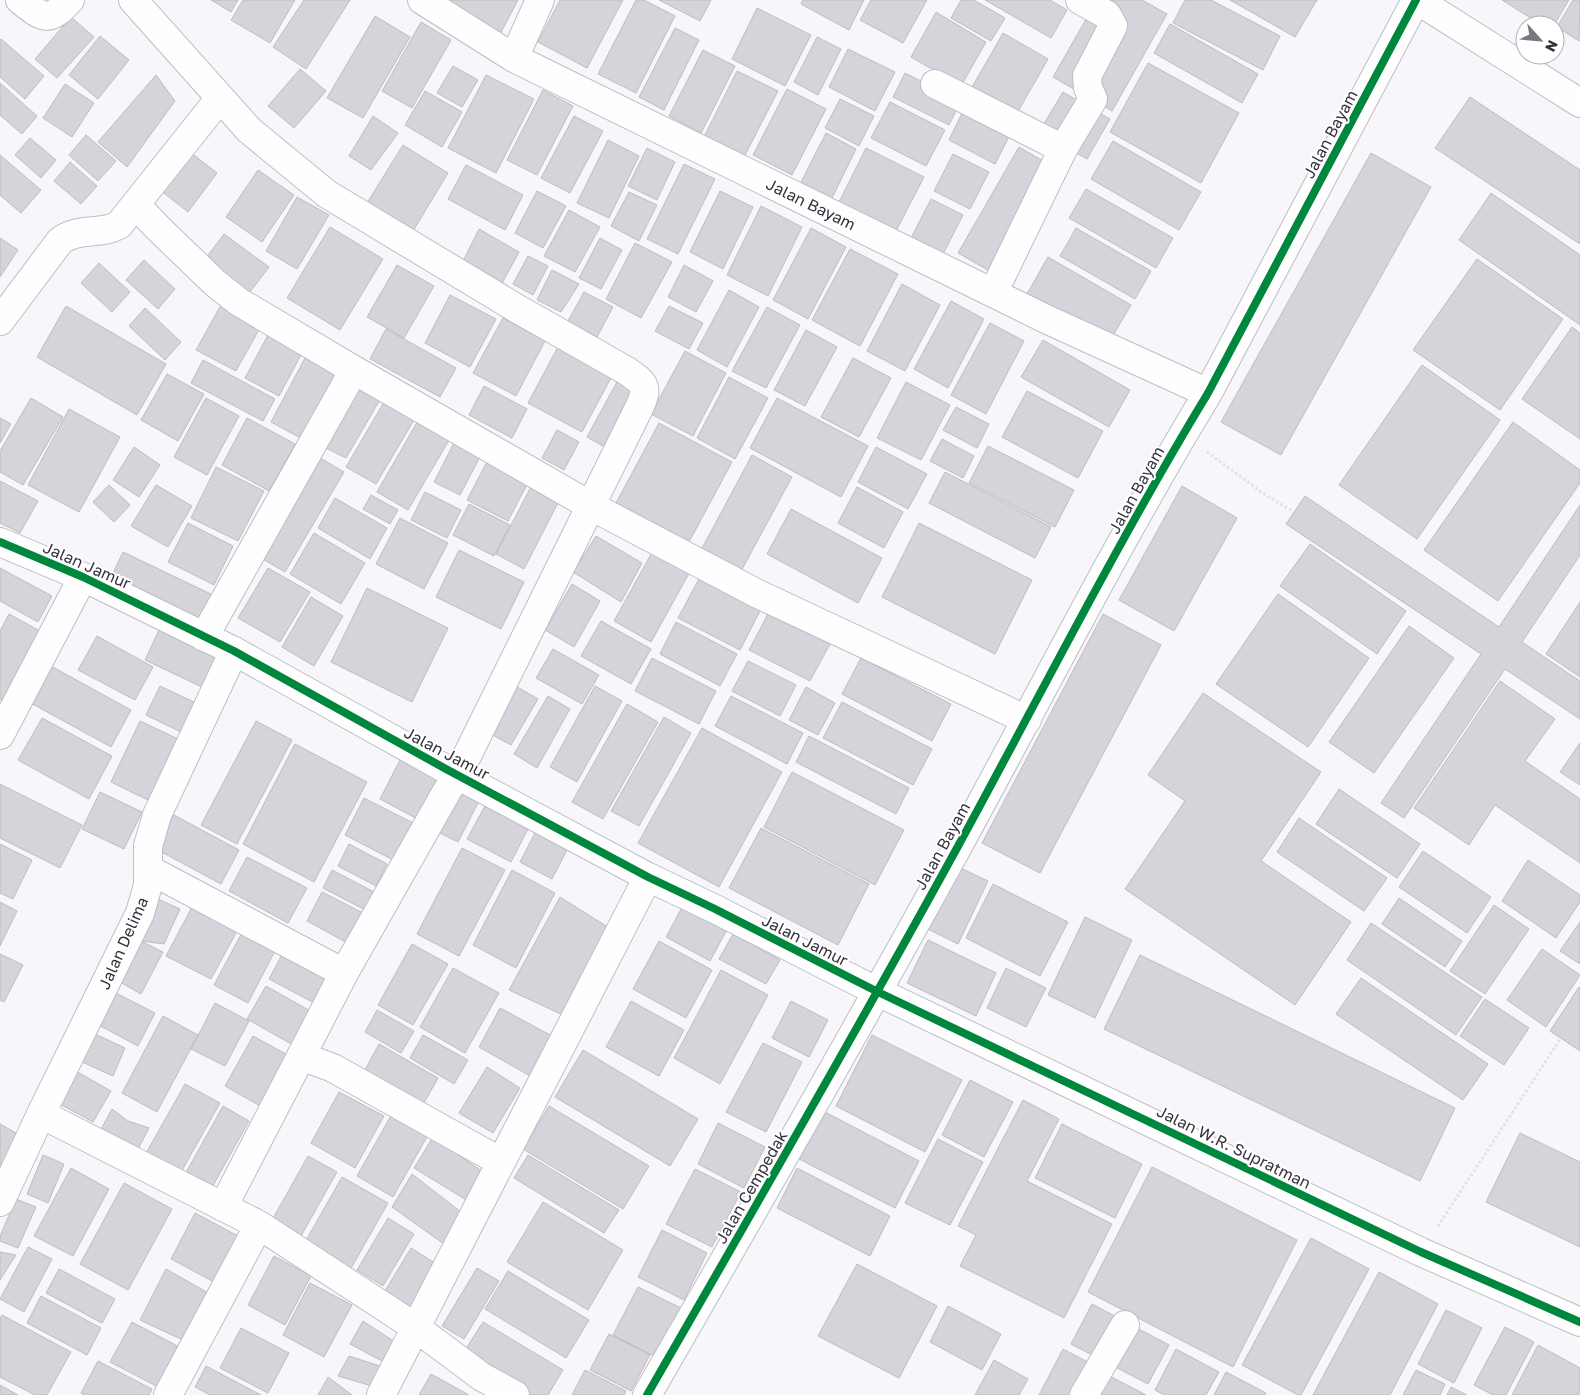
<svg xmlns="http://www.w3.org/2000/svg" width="1580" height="1395" font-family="'Golos Text',sans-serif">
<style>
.building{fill:#d6d3da;stroke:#bfbbc2}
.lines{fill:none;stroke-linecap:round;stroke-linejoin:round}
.street-casing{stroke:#bfbdc4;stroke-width:30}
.secondary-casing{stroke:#bfbdc4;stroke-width:30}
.path{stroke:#e2e1e3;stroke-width:3;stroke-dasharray:2.5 2.5;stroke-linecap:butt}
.street{stroke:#fefefe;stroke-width:28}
.secondary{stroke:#fefefe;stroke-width:28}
.cycleway-casing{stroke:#fff;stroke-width:11}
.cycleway{stroke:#00873e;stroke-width:8}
.labels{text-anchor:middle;stroke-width:4;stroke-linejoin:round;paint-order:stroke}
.street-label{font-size:16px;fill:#35323d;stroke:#fff}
</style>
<rect width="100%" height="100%" fill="#f8f6fb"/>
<path class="building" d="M211 0H238L231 12Z
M243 0H295L270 43 231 20Z
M304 0H350L306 69 273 47Z
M447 0H518L498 38Z
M560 0H623L587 68 538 42Z
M636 0H644L675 16 636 93 598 74Z
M659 0H711L700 21Z
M803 0H864L849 30 801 4Z
M871 0H927L903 43 860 20Z
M961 0H974L1005 18 991 41 951 18Z
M985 0H1050L1067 10 1051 38Z
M1097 0H1142L1167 14 1112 111 1053 77Z
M1185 0H1211L1280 36 1263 70 1173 23Z
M1230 0H1317L1295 37Z
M1502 0H1569L1554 25H1542Z
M1573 0H1580L1579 41 1557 27Z
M757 8 811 35 785 86 732 59Z
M936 12 986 42 961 86 911 57Z
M375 16 410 37 363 118 327 98Z
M71 17 94 37 57 78 35 59Z
M421 22 451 40 412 108 382 91Z
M1170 24 1258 74 1242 103 1154 53Z
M675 28 699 40 664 110 639 97Z
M1003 33 1048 59 1016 115 971 89Z
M100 36 129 60 98 99 69 75Z
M817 37 841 49 818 95 794 82Z
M1 39 44 76 25 99 0 77V41Z
M848 49 895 72 875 111 829 87Z
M703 50 735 66 701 133 669 116Z
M1148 63 1239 113 1201 183 1110 132Z
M453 66 478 80 462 107 437 93Z
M300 69 326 91 294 128 268 106Z
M737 71 778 91 744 157 704 137Z
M905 73 961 101 949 125 893 97Z
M156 75 175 101 127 167 98 142Z
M486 75 534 99 496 173 448 148Z
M0 83 37 116 22 134 0 115Z
M65 84 94 103 72 137 43 118Z
M787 89 826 109 792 175 753 155Z
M543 90 573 106 537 175 507 160Z
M425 91 462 112 442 147 405 125Z
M1063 92 1110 119 1087 159 1039 132Z
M1470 97 1580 170V244L1435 148Z
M840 99 874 116 859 146 825 128Z
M890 102 945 130 926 166 871 138Z
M965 107 1012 131 995 164 949 140Z
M373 116 398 133 371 170 349 156Z
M574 116 603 131 570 193 541 178Z
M826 133 856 149 829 204 798 188Z
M86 135 116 161 98 181 69 155Z
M30 138 56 160 41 178 15 155Z
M608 140 639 156 609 218 577 203Z
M1113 141 1201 192 1179 230 1091 179Z
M403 145 448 173 413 231 367 203Z
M1019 147 1059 170 998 276 958 253Z
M647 148 675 162 657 200 628 186Z
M866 148 924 177 895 233 838 204Z
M190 152 217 173 188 212 160 190Z
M1371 153 1431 187 1281 455 1221 422Z
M953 154 989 172 970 209 934 191Z
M0 155 41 190 21 213 0 195Z
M70 162 97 186 81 204 54 181Z
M684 164 715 179 678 254 647 239Z
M466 165 523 195 505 230 448 199Z
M258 170 294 195 262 242 226 217Z
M1086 189 1173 238 1156 268 1069 218Z
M537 191 566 206 543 248 515 233Z
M720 191 753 207 723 269 690 252Z
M629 192 657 205 639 241 611 226Z
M1491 193 1580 255V325L1459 240Z
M297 197 329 215 297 269 266 251Z
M931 199 963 215 942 256 910 240Z
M761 206 802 227 768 296 727 275Z
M569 210 600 227 575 272 544 256Z
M330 227 383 259 340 330 287 298Z
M811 228 846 247 808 319 773 300Z
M1076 228 1151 271 1135 299 1060 256Z
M479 229 519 252 501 285 462 263Z
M224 234 269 267 250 292 205 259Z
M0 238 18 250 0 277Z
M600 238 622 250 601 289 579 278Z
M635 243 672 262 641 318 606 299Z
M850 249 898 274 860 346 812 320Z
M528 256 548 266 533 295 513 284Z
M1048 257 1131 305 1105 349 1023 301Z
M1477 259 1563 319 1500 410 1413 350Z
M144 260 175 289 158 309 126 280Z
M99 263 130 292 112 312 81 283Z
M397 265 434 286 404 338 367 317Z
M684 265 713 281 696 312 668 297Z
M552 270 579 284 561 312 537 300Z
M902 284 940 305 905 371 867 351Z
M729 290 759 307 727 367 697 350Z
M584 292 613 307 597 337 568 321Z
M450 295 496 319 470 367 425 343Z
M951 301 984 319 948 388 914 369Z
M221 305 261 326 236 371 196 350Z
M66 306 166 364 137 415 37 357Z
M669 306 703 323 689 349 655 331Z
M767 307 800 325 766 388 732 371Z
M145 308 181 342 165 360 129 326Z
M503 318 545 341 516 396 473 373Z
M990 323 1024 341 986 414 951 395Z
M1572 327 1580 333V439L1522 399Z
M386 329 456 368 440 397 370 359Z
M806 330 837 347 805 406 774 390Z
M268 335 302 353 279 396 245 378Z
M1043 340 1130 390 1109 427 1021 377Z
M559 345 613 374 582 432 528 403Z
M685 351 726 373 693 436 651 414Z
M306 356 343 376 308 442 271 422Z
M853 358 891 378 859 437 821 417Z
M203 360 275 399 263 421 191 383Z
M1422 365 1500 420 1417 539 1339 485Z
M167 374 204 394 178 441 141 420Z
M729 377 768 398 735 459 697 438Z
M618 380 640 393 610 450 587 437Z
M354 382 381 398 346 458 320 445Z
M906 382 950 405 921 460 877 438Z
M484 386 527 409 512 438 469 415Z
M1027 391 1103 431 1078 478 1002 437Z
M387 397 417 415 376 484 346 467Z
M31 398 63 417 23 485 0 472V451Z
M206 398 239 416 207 475 174 457Z
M777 398 868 446 841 497 750 448Z
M956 407 989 424 977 448 943 430Z
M69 409 120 437 79 512 28 485Z
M0 418 11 424 0 443Z
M247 418 295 444 269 491 222 465Z
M419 419 451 437 408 510 377 492Z
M1513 422 1580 470V483L1498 601 1424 550Z
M659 423 732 462 689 542 616 503Z
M557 430 579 442 564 470 542 458Z
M456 439 482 453 460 495 434 482Z
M942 439 974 456 963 478 930 461Z
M988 446 1074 490 1055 527 969 483Z
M134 447 160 465 139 497 113 480Z
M876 447 927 474 908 509 858 482Z
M315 455 344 472 285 572 256 555Z
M752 455 792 477 740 573 700 552Z
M490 456 531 477 508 521 467 500Z
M216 467 264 491 238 541 191 518Z
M945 472 1051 527 1035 558 929 503Z
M0 481 38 501 20 533 0 523Z
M534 481 562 495 524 569 496 554Z
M109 485 130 505 114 522 93 502Z
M156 485 192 506 168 547 131 526Z
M1182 486 1237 518 1174 631 1119 600Z
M857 487 903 512 884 548 838 523Z
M425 492 461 510 447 538 411 520Z
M371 495 398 510 390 524 363 509Z
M1305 496 1499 627 1580 505V555L1522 642 1580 681V719L1505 669 1404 818 1381 803 1481 654 1286 524Z
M335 498 387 528 370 559 318 528Z
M469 504 510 525 494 556 453 535Z
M791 509 882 558 858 603 767 554Z
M400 518 448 543 424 589 376 564Z
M188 523 233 546 214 585 168 562Z
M919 523 1032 580 995 654 882 597Z
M314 533 365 563 341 604 290 574Z
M596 536 642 563 621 602 573 572Z
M1310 544 1406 611 1377 654 1280 586Z
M655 547 692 568 651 642 614 621Z
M459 550 524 582 501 629 436 597Z
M123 552 213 595 198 627 108 584Z
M0 568 52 596 38 622 0 601Z
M268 568 310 592 280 642 238 618Z
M700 577 761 609 740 650 678 618Z
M572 584 600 601 574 647 545 630Z
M367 588 448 628 412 702 331 662Z
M1278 594 1369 658 1308 747 1216 684Z
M311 597 343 616 314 666 282 647Z
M1580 602V677L1546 654Z
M769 612 830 644 810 681 749 650Z
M9 614 40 631 2 700 0 699V631Z
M1103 614 1161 645 1040 873 982 843Z
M601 621 651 649 631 684 581 656Z
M676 622 737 654 720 686 660 654Z
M1409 626 1454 658 1374 773 1329 742Z
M159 630 221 660 206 689 145 660Z
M97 636 153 667 135 700 78 670Z
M553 649 599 675 582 704 536 678Z
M652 658 716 691 699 724 635 691Z
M861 658 951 704 932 741 842 694Z
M748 661 796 685 780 716 732 691Z
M49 665 131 710 111 747 29 702Z
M1500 681 1555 719 1525 761 1580 799V863L1495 805 1469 845 1414 808Z
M514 685 538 699 511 745 487 732Z
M160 686 196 703 181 732 146 715Z
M595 686 622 701 577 782 550 767Z
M806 687 835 703 818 735 789 720Z
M1203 693 1321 772 1261 861 1351 922 1295 1005 1125 889 1185 801 1148 775Z
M548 696 570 709 537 768 514 754Z
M731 696 803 733 787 764 715 726Z
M842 702 932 749 913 785 823 738Z
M627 704 658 722 603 819 572 802Z
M664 717 691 733 639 826 611 811Z
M42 718 112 756 89 799 18 760Z
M140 721 178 739 148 800 111 782Z
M256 721 292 740 237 844 201 825Z
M702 728 782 772 719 887 638 843Z
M809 736 909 788 896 814 796 762Z
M1580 743V785L1560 772Z
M295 744 367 782 314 882 243 844Z
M400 760 444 783 423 822 380 799Z
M792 772 904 830 875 885 764 827Z
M0 784 82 825 60 868 0 838Z
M457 786 480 799 458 842 434 830Z
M1339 789 1420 844 1397 878 1316 824Z
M100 792 142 812 124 849 82 829Z
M364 798 419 826 399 863 345 835Z
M486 804 529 827 511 862 467 839Z
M174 815 239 850 221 884 156 849Z
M1299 818 1387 878 1364 911 1277 852Z
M538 827 570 844 552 879 520 862Z
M761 828 869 884 838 945 729 888Z
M0 844 32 860 13 899 0 893Z
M349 844 387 864 376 886 338 866Z
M462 848 505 870 459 956 417 934Z
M1423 851 1491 897 1467 933 1399 887Z
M247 857 307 888 288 923 229 891Z
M1528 860 1580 895V902L1556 938 1502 901Z
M952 864 988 881 958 944 922 926Z
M332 870 376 893 367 911 323 888Z
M512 870 555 893 516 968 473 945Z
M993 884 1068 922 1040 976 966 938Z
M322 892 367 915 351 945 307 921Z
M560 897 611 929 565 1016 509 990Z
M1399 898 1462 941 1445 967 1382 924Z
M158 899 180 909 164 944 141 941Z
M0 902 17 911 0 946Z
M685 902 729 926 710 961 666 937Z
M1494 905 1529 929 1485 994 1450 971Z
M192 907 237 931 211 979 166 956Z
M1085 917 1132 940 1095 1018 1048 995Z
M1580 922V964L1560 951Z
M1371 923 1482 997 1456 1035 1347 960Z
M244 929 277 947 248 1003 214 985Z
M733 934 780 960 766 984 719 959Z
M928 940 996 973 976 1016 907 983Z
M141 941 163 952 141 994 120 982Z
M659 941 712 970 686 1018 633 989Z
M412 944 448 964 413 1025 378 1005Z
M285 949 334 975 318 1005 269 979Z
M1542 949 1580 975 1546 1027 1507 1000Z
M0 954 23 965 4 1002 0 1000Z
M1140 955 1455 1108 1420 1181 1104 1029Z
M453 968 499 993 465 1053 420 1027Z
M1006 968 1046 988 1026 1027 987 1008Z
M721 970 768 995 720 1084 674 1058Z
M1361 978 1488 1064 1463 1100 1336 1014Z
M266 986 312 1012 293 1045 247 1019Z
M1579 987 1580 988V1051L1550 1031Z
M110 990 155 1013 138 1046 93 1022Z
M1485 999 1529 1028 1504 1065 1460 1036Z
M631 1001 684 1030 659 1076 606 1047Z
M791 1001 828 1020 809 1057 772 1038Z
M215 1003 249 1021 225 1066 191 1049Z
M500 1008 554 1037 532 1077 479 1047Z
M377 1010 414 1031 401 1053 365 1032Z
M163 1016 198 1035 157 1112 122 1093Z
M95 1034 125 1048 113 1076 82 1062Z
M423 1035 468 1060 454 1084 410 1058Z
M872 1035 962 1080 925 1152 836 1106Z
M253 1036 291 1057 262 1107 225 1086Z
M763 1043 802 1062 766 1132 726 1112Z
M379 1044 438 1078 424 1103 365 1070Z
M583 1050 698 1119 670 1166 555 1097Z
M487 1067 520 1088 493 1133 459 1113Z
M74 1070 111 1091 93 1122 56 1102Z
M970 1080 1013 1102 984 1157 942 1135Z
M185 1084 220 1103 180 1174 145 1155Z
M339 1092 384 1116 355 1168 311 1143Z
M1023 1100 1059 1119 1027 1181 1112 1224 1064 1318 960 1266 976 1235 958 1226Z
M223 1106 249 1121 210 1191 184 1176Z
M549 1106 649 1166 623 1209 523 1149Z
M112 1109 128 1121 149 1128 137 1151 100 1131Z
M821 1110 919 1161 895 1208 797 1158Z
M392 1114 428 1135 393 1197 357 1176Z
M718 1123 765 1147 744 1188 698 1164Z
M0 1124 23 1137 0 1178Z
M1062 1124 1142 1164 1115 1218 1035 1178Z
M1520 1133 1580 1162V1247L1486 1202Z
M433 1137 483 1172 468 1201 414 1168Z
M938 1139 983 1162 950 1225 905 1203Z
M43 1155 64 1164 48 1203 27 1194Z
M528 1155 619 1210 604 1233 514 1178Z
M308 1156 337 1172 301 1236 272 1220Z
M1152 1167 1297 1240 1233 1367 1088 1292Z
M71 1168 109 1189 73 1256 34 1236Z
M797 1168 890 1216 870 1256 777 1208Z
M695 1169 741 1192 712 1247 666 1224Z
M412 1174 461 1212 444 1244 392 1207Z
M342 1177 388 1203 350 1270 304 1244Z
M124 1183 172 1209 128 1290 80 1264Z
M16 1199 36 1207 18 1248 0 1241V1236Z
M543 1202 623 1250 588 1310 507 1262Z
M195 1213 238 1236 214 1282 171 1259Z
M388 1218 414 1234 383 1286 357 1270Z
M662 1230 707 1253 684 1300 638 1277Z
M1311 1238 1369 1269 1301 1395H1298L1242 1365Z
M28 1247 52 1259 24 1312 0 1299Z
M411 1248 438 1265 408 1316 380 1299Z
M0 1252 16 1255 0 1280Z
M274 1256 311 1276 285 1325 248 1305Z
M857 1264 937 1306 899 1378 818 1336Z
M477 1268 499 1281 464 1339 442 1326Z
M59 1269 115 1299 102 1323 46 1293Z
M166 1269 212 1295 187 1342 140 1320Z
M508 1271 589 1320 566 1358 485 1309Z
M1379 1272 1438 1304 1390 1395H1313Z
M310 1283 352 1305 324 1357 283 1335Z
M638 1287 681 1308 656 1357 613 1335Z
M41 1296 101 1328 87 1355 27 1323Z
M1092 1304 1169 1345 1148 1384 1071 1344Z
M948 1306 1001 1334 982 1370 930 1342Z
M1446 1310 1482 1328 1454 1383 1418 1364Z
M2 1315 71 1352 47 1395H35L0 1377V1319Z
M363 1321 395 1342 382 1361 350 1344Z
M132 1322 183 1349 162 1389 110 1362Z
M483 1322 563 1370 548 1395H529L462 1355Z
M1505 1327 1534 1342 1506 1395H1493L1474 1385Z
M241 1328 289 1353 268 1393 220 1368Z
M609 1334 650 1355 631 1391 590 1370Z
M1538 1345 1580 1368V1395H1512Z
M1063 1349 1101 1369 1088 1395H1039Z
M1176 1349 1219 1372 1206 1395H1164L1155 1390Z
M349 1356 380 1366 372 1386 338 1376Z
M994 1360 1028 1379 1019 1395H975Z
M98 1361 152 1389 149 1395H84L81 1393Z
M206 1366 261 1395H210L195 1387Z
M585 1370 626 1391 624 1395H572Z
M1416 1370 1445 1384 1440 1395H1403Z
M1226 1372 1266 1393 1265 1395H1214Z
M1104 1373 1146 1395H1092Z
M431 1374 469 1395H419Z
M328 1377 352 1395H318Z
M0 1385 18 1395H0Z
M1451 1387 1467 1395H1447Z"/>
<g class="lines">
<defs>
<path id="street" d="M20 0C44 19 48 23 70 0
M133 0 249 130 327 194 516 308 627 371C644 383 649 386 640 406L458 774 447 791 344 973 223 1207
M422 0 514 58 1046 319 1208 393
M1417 0 1580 103
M514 58 540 0
M935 84 1063 149 993 293
M1063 149 1093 99 1088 88 1087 76 1113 26 1107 15 1080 0
M136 205 159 229 215 283 239 302 354 370 591 506 758 594 1027 720
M0 321 60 241C78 227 101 235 119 225L220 98
M204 637 354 370
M0 735 83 577
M148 869 344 973
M301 1056 333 1068 501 1162
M41 1114 259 1225 415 1327 482 1377 515 1395
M0 1202 41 1114 140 913 148 885V846L157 815 234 651
M168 1395 259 1225
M381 1395 648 877
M647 1395C752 1213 856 1032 957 848 1040 696 1118 541 1208 393L1416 0
M1084 1395 1125 1325"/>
<path id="secondary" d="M0 542 83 577 234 651 446 769 648 877 713 908 878 992 1421 1252 1580 1322"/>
</defs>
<use href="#street" class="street-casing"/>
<use href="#secondary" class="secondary-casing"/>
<path class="path" d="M1207 452 1267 496 1291 510
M1438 1226 1561 1038"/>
<use href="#street" class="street"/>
<use href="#secondary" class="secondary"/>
<defs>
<path id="cycleway" d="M0 542 83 577 234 651 446 769 648 877 713 908 878 992 1421 1252 1580 1322
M647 1395C752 1213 856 1032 957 848 1040 696 1118 541 1208 393L1416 0"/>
</defs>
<use href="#cycleway" class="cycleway-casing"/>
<use href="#cycleway" class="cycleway"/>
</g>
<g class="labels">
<g class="street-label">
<text transform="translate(1330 134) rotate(-62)" y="6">Jalan Bayam</text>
<text transform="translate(811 204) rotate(26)" y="6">Jalan Bayam</text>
<text transform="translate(1136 490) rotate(-61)" y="6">Jalan Bayam</text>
<text transform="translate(87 565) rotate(24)" y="6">Jalan Jamur</text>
<text transform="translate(447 753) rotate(28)" y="6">Jalan Jamur</text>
<text transform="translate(942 846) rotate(-61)" y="6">Jalan Bayam</text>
<text transform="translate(805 940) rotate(27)" y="6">Jalan Jamur</text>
<text transform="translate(123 943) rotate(-66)" y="6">Jalan Delima</text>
<text transform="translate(1234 1147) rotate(26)" y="6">Jalan W.R. Supratman</text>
<text transform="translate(751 1187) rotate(-60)" y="6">Jalan Cempedak</text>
</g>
</g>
<g transform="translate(1540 40) rotate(117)"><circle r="24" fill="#ffffff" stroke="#aeadb1"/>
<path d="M0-4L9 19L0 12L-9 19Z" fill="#797780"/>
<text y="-8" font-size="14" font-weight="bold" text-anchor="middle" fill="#35323d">N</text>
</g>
</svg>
